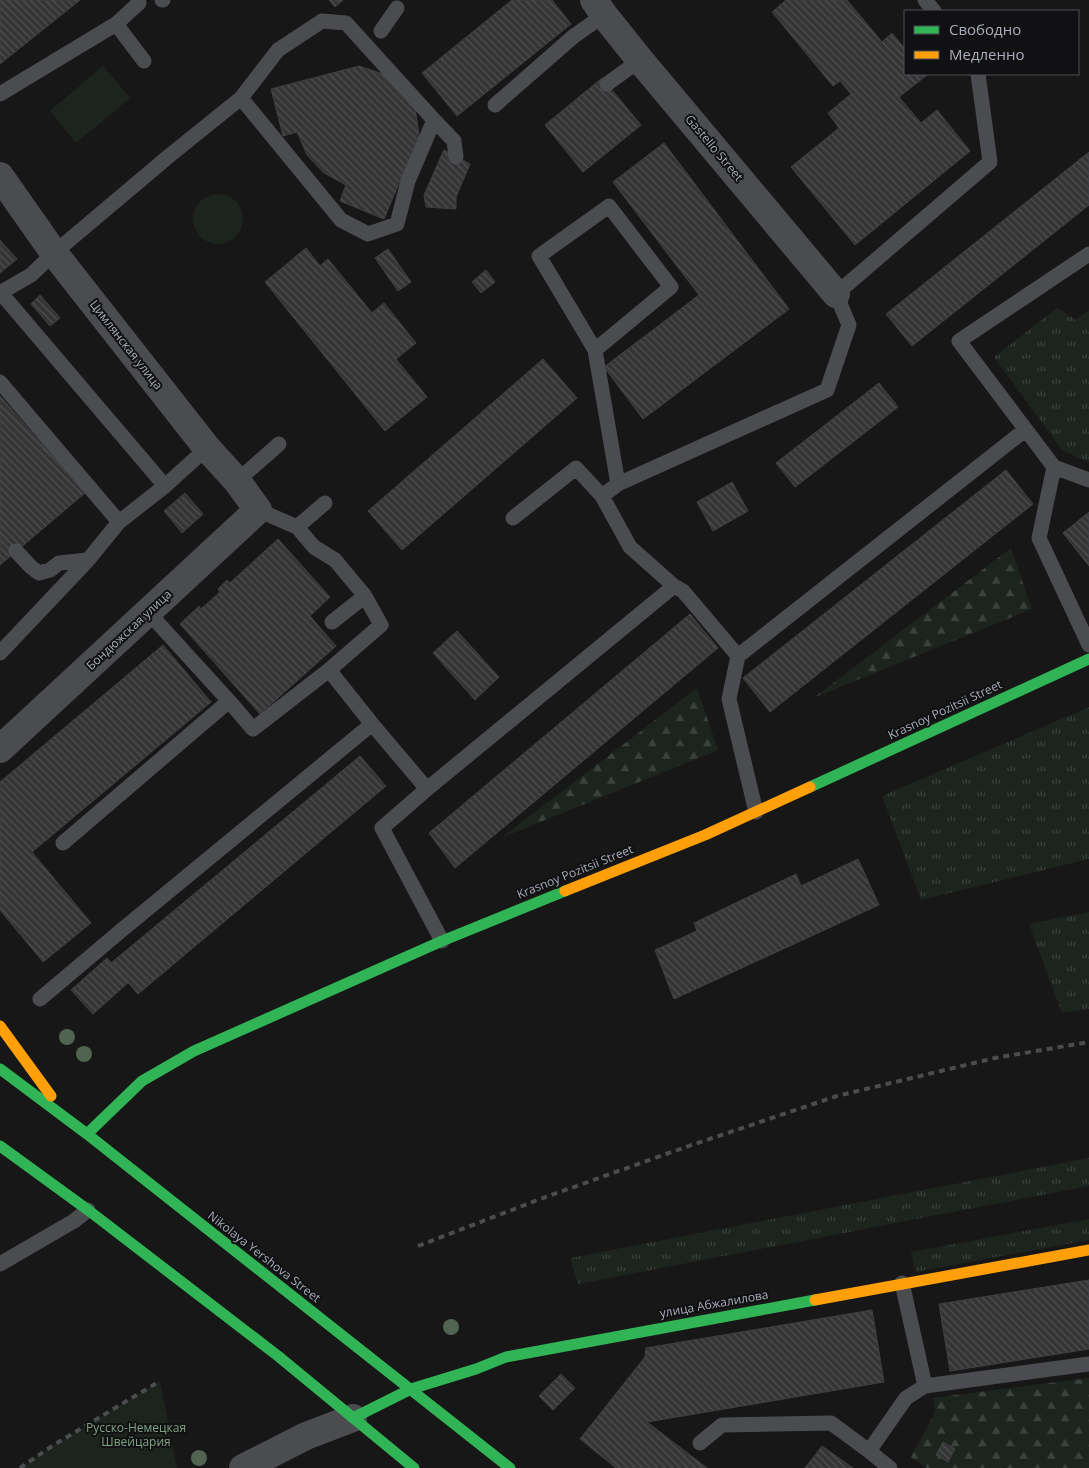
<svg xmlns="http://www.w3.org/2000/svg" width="1089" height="1468" font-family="'Open Sans',sans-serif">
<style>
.grass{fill:url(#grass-tufts)}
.forest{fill:url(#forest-firs)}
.park{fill:#1d241e}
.building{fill:url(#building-back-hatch);stroke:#3f4043}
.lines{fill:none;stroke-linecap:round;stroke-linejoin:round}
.lane{stroke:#4b4c50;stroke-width:15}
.street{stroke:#4b4c50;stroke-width:28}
.fast{stroke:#30b455;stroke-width:11}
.slow{stroke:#ff9f0a;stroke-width:11}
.rail{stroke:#4b4c4f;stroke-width:4;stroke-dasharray:6 5;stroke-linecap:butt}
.tree{fill:#506451}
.labels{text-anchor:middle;stroke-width:4;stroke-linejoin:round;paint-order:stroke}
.street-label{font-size:12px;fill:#a8adb8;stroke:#111113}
.park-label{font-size:12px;fill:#7fa381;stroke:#111113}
</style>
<defs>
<pattern id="grass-tufts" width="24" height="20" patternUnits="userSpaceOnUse" patternTransform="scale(1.25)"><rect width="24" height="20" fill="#1d241e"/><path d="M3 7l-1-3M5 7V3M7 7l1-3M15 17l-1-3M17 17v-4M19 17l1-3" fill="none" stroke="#3b413d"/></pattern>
<pattern id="forest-firs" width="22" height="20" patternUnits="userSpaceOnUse" patternTransform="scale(1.25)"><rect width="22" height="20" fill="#1d241e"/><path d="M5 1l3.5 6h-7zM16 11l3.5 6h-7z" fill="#3b413d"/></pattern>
<pattern id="building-back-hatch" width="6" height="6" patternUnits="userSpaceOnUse" patternTransform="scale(1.25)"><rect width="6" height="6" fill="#353536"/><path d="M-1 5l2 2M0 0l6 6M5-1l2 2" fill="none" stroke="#4f5051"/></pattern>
</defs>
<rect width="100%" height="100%" fill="#171717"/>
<path class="grass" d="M1057 308 1076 320 1089 310V462L1062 450 994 357Z
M1089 707V859L921 900 882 796Z
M1089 912V1009L1062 1013 1029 924Z
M1089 1158V1186L578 1284 570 1258Z
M1089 1219V1240L915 1272 911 1252Z"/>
<path class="forest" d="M1011 548 1032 609 815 697Z
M697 688 718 750 501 838Z
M1089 1378V1468H1007L1004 1466 1003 1468H927L911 1457 935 1412 933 1398Z"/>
<path class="park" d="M103 66 130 98 76 143 50 111Z
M193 219a25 25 0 1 1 50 0a25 25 0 1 1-50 0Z
M160 1381 177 1468H20L52 1446Z"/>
<path class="building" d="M0 0H80L0 64Z
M329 0H343L335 7Z
M512 0H552L571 24 457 116 422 73Z
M786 0H847L882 42 892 33 905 49V74H926L927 75 899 97 921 123 937 110 970 151 855 245 791 167 839 128 828 113 851 94 840 81 833 86 772 12Z
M359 66 386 75 415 108 419 135 384 219 340 201 346 185 324 173 307 155 297 132 283 136 271 89Z
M602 78 641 125 583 172 545 125Z
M664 143 789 309 643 419 604 367 699 295 613 182Z
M444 150 470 164 456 197V209L426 207 424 195Z
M1089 152V205L912 346 886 314Z
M0 240 17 259 0 273Z
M306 248 320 266 328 259 372 313 384 303 416 343 396 359 427 397 385 431 265 282Z
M388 249 411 282 398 291 375 258Z
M486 270 495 282 481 293 472 282Z
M40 295 60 318 50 326 31 304Z
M543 359 577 398 402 550 368 511Z
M879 383 898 407 795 487 776 463Z
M0 396 85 493 0 565Z
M1006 470 1033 504 770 712 743 678Z
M732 482 748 511 713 531 697 502Z
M185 493 203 514 182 533 164 511Z
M1089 512V566L1063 533Z
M278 539 330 597 310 616 336 646 260 714 180 624 199 606 201 609 220 592 218 589 227 580 230 583Z
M690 614 718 648 455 868 429 833Z
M457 631 499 677 475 700 433 653Z
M163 645 211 702 32 852 91 923 43 962 0 910V782Z
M360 756 386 786 138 994 111 963Z
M858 859 879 905 674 999 655 950 697 931 694 923 796 874 801 886Z
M107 958 129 982 93 1014 71 990Z
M1089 1280V1349L950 1371 939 1304Z
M872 1310 884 1382 647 1422 707 1468H616L580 1439 645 1357 646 1348Z
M561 1374 575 1388 553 1410 539 1396Z
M943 1442 955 1449 948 1462 936 1455Z
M822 1446 850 1466 853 1468H805Z"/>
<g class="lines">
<path class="lane" d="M162 0H163
M925 0 934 11
M116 24 144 61
M381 31 397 8
M607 84 640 60
M0 94 116 24 139 3
M495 105 574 36 604 15
M434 120 454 141 456 157
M1089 254 959 341 1054 467 1039 538 1089 645
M0 293 31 275 54 253 169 156 241 98 341 220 368 234 397 224 408 181 434 120 346 23 322 21 278 50 241 98
M1 293 165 486
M595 350 671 287 609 206 539 256 595 350 618 484
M0 382 119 522
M1054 467 1089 480
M237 481 279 444
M258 510 297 527 314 547 335 560 365 596 381 625 329 670 372 724 427 789 382 828 442 941
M513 518 576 468 602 496
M297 527 325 503
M16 551 31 567 39 573 50 570 59 563 88 560
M332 622 365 596
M0 653 88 560 119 522 165 486 207 448
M738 656 1025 430
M229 701 253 729 329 670
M427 789 674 586
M756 812 729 699 738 656 683 591 674 586 630 547 602 496 618 484 827 390 849 325 836 294 990 162 978 74
M63 843 229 701 148 612
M40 999 123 929 372 724
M0 1264 74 1221 88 1210
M925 1386 1089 1364
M700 1443 722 1425 831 1423 869 1451
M890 1468 869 1451 906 1398 925 1386 902 1283"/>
<path class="street" d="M594 0 604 15 640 60 836 294
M0 176 54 253 207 448 237 481 258 510 0 749
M243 1468 306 1436 353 1418"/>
<path class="fast" d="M810 787 1089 659
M0 1069 87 1134 510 1468
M87 1134 142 1081 194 1051 442 941 565 891
M0 1146 88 1210 278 1356 414 1468
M353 1418 411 1389 476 1369 506 1357 815 1300"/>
<path class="slow" d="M565 891 705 835 810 787
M0 1026 51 1096
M815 1300 1089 1250"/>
<path class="rail" d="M418 1246 543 1198 683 1148 837 1096 995 1058 1089 1042
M20 1468 52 1446 160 1381"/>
</g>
<g class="tree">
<circle cx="67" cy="1037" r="8"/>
<circle cx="84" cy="1054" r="8"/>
<circle cx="451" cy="1327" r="8"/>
<circle cx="199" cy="1458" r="8"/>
</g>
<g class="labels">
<g class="street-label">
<text transform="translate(714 148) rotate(50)" y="4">Gastello Street</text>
<text transform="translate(126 345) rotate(52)" y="4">Цимлянская улица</text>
<text transform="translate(129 630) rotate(-43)" y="4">Бондюжская улица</text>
<text transform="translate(945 710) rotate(-25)" y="4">Krasnoy Pozitsii Street</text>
<text transform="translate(575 872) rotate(-22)" y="4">Krasnoy Pozitsii Street</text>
<text transform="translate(264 1257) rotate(38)" y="4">Nikolaya Yershova Street</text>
<text transform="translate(714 1304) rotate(-10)" y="4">улица Абжалилова</text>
</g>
<g class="park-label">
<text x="136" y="1432">Русско-Немецкая<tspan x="136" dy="14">Швейцария</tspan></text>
</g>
</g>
<rect x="904" y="10" width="175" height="65" fill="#111113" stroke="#4d4f55"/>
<rect x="914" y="26" width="25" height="8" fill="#30b455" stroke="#4d4f55"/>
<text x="949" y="35" font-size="15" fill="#a8adb8">Свободно</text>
<rect x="914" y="51" width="25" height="8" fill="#ff9f0a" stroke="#4d4f55"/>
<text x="949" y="60" font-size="15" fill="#a8adb8">Медленно</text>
</svg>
